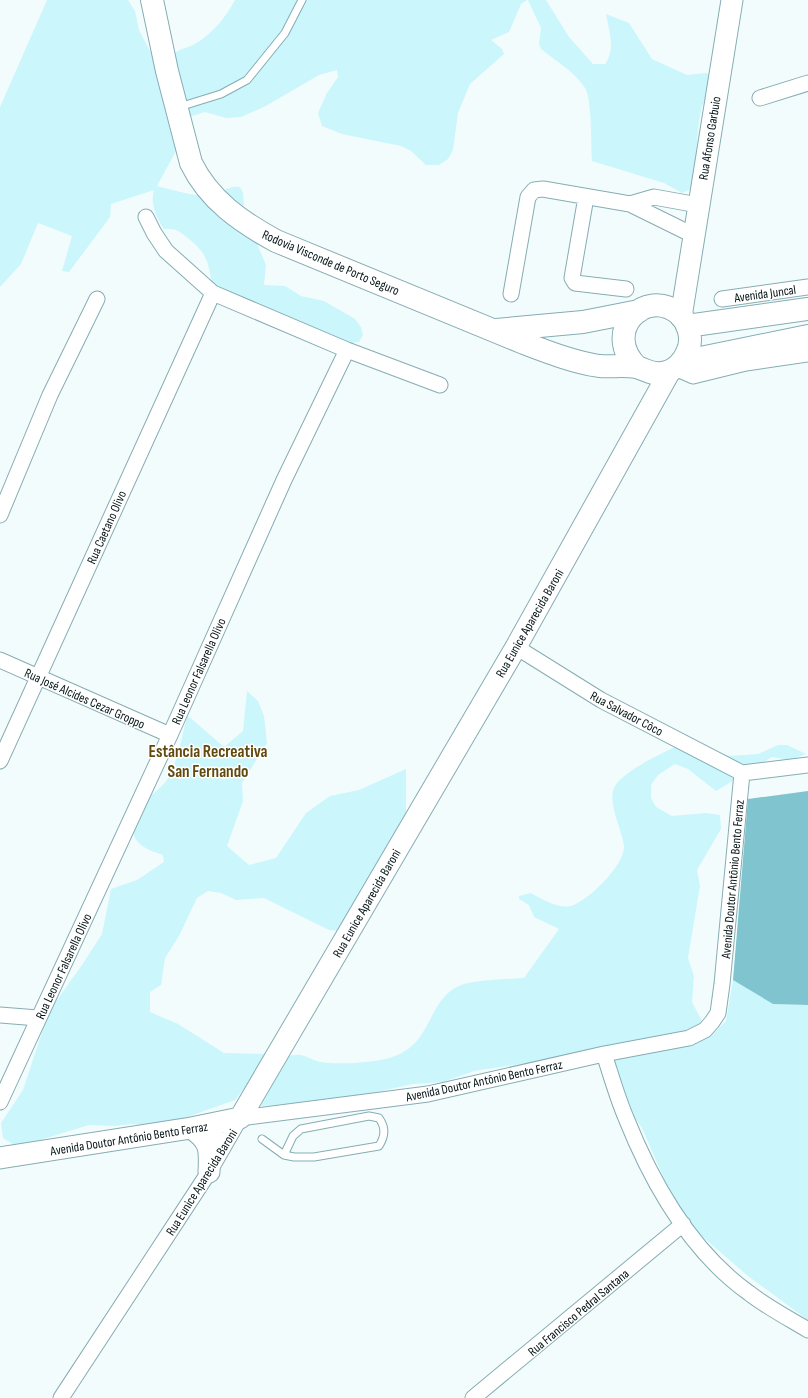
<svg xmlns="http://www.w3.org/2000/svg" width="808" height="1398" font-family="'Sofia Sans Condensed',sans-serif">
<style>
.green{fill:#caf6fc}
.water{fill:#7fc4ce}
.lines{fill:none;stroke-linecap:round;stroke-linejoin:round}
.lane-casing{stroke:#85adb3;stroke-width:9}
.street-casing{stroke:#85adb3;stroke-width:17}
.secondary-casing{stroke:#85adb3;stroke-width:23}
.primary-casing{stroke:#85adb3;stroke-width:24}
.lane{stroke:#fff;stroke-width:7}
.street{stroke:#fff;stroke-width:15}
.secondary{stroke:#fff;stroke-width:21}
.primary{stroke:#fff;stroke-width:22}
.labels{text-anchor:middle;stroke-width:3;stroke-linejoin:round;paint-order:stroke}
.street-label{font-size:13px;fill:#041315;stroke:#fff}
.district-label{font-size:17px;font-weight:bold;fill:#62490d;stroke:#fff}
</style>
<rect width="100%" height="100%" fill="#f3fcfd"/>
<path class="green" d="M47 0H128L135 11 139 30 155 61 163 101 176 151 157 186C174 190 196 198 213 195 223 192 229 185 240 187L243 193 244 209 260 221 258 246 266 265 264 285 285 286 301 296 324 301 355 319 361 327 363 335 359 342 352 343 312 337 213 288C208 264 209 255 189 239 178 230 177 229 164 229 156 218 150 202 154 190L111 204 110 217 69 272 62 271 72 236 38 223 21 264 0 287V107Z
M235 0H527L521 4 509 32 491 40 502 49 504 54 470 84 458 113 453 150 448 159 439 165H426L411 151 401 146 342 134 322 126 318 113 327 93 338 77 337 70 319 75 264 107 241 117 226 118 205 112 189 117 170 57C179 48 185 49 195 44 212 34 226 17 235 0Z
M528 0H546L569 37 593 64H605C616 49 609 31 606 14L629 23 652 59 687 75 706 73 712 75 714 81C710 89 705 98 702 106 695 133 698 161 693 188L682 193 664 183 592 161C591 146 592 98 585 88 575 72 556 61 541 49L539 44 541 28Z
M247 691 258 701 264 716 267 743 242 783 243 801 227 846 249 865 276 858 306 813 330 796 359 790 406 769V819L342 931 329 930 264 898 236 900 221 893 208 891 197 898 179 936 165 958 161 985 150 992V1012L178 1024 224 1053 271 1054 235 1100 162 1126 132 1124 115 1126 89 1125 17 1147 3 1138 1 1123 23 1090 49 1011 82 965 102 934 111 889 137 880 164 862 163 855C142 848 125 840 138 815 141 810 143 803 147 799 153 793 162 787 167 780 177 765 183 733 187 715L224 747 243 731Z
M679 745 730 756 758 754 778 745H787L806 754 790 760 772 757 716 791 688 769 675 764 658 775 651 785V798L656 807 672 816 706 813 720 815 721 829 697 870 700 886 688 958 694 976 692 1002 710 1037 726 1021 733 980 773 1004 808 1005V1320L748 1276 689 1225 675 1204 642 1128 628 1107 619 1078 594 1056 540 1061 474 1071 443 1082 413 1084 340 1100 261 1106 279 1059C285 1057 294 1054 300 1055 307 1056 313 1060 320 1062 338 1065 378 1063 395 1056 434 1042 427 996 464 984 478 980 508 979 524 978L559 929 534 917 529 905 519 899V896L531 893C541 899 559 909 571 906 588 901 625 865 624 846 623 831 606 802 615 786 624 771 662 753 679 745Z"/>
<path class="water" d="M808 791V1005L773 1004 733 980 748 799Z"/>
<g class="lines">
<defs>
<path id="lane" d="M179 107 221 94 247 80 285 33 302 0
M262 1139 284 1155 294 1157H314L379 1146C385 1136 386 1128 379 1118L369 1116 301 1129 293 1136 284 1155"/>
<path id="street" d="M760 98 808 83
M586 197 572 278 575 283 626 289
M146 217 154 233 166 251 213 293 347 350 440 385
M693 235 630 204 654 197 698 205
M511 294 528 197 534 190 543 189 630 204
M722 299 808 287
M675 368 693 376 746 363 808 354
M0 515 50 395 97 299
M516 647 601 700 742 773
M0 660 170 735
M0 761 213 293
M742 773 808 765
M0 1015 38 1018
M604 1054C611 1075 617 1097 626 1118 652 1183 690 1251 749 1293 767 1307 788 1318 808 1330
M0 1102 170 735 284 480 347 350
M214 1124 218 1156
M61 1398 209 1172 240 1118 428 1094 604 1054 689 1038 705 1030 712 1022 718 1013 722 984 742 773
M473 1398 683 1224"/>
<path id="secondary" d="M681 317 732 0
M191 1128C211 1141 210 1150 209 1172
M0 1158 191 1128 240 1118 516 647 670 371"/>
<path id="primary" d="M152 0 167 71 191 163C209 200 241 222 276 241L524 343C548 352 573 362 599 366 611 367 624 365 636 367 645 369 651 375 662 373 676 371 685 360 689 347 692 336 688 322 679 314 645 286 601 332 637 367
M687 326 808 309
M496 330 583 322 639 311
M681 362 808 336"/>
</defs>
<use href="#lane" class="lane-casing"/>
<use href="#street" class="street-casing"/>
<use href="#secondary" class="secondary-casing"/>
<use href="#primary" class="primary-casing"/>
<use href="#lane" class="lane"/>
<use href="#street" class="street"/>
<use href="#secondary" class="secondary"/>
<use href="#primary" class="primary"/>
</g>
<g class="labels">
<g class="street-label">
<text transform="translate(709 138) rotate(-81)" y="5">Rua Afonso Garbuio</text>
<text transform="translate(331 262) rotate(23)" y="5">Rodovia Visconde de Porto Seguro</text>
<text transform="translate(765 293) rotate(-8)" y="5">Avenida Juncal</text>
<text transform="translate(106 527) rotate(-66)" y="5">Rua Caetano Olivo</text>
<text transform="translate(529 623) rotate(-60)" y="5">Rua Eunice Aparecida Baroni</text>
<text transform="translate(198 671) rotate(-66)" y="5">Rua Leonor Falsarella Olivo</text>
<text transform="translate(85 698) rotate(24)" y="5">Rua José Alcides Cezar Groppo</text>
<text transform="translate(627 713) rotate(28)" y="5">Rua Salvador Côco</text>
<text transform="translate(732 879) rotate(-85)" y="5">Avenida Doutor Antônio Bento Ferraz</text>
<text transform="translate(366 903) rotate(-60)" y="5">Rua Eunice Aparecida Baroni</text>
<text transform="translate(63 966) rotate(-65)" y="5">Rua Leonor Falsarella Olivo</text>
<text transform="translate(484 1080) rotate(-12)" y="5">Avenida Doutor Antônio Bento Ferraz</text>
<text transform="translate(129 1138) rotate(-9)" y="5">Avenida Doutor Antônio Bento Ferraz</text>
<text transform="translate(201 1182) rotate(-58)" y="5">Rua Eunice Aparecida Baroni</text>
<text transform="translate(578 1312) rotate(-40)" y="5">Rua Francisco Pedral Santana</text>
</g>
<g class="district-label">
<text x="208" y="757">Estância Recreativa<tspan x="208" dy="20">San Fernando</tspan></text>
</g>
</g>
</svg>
